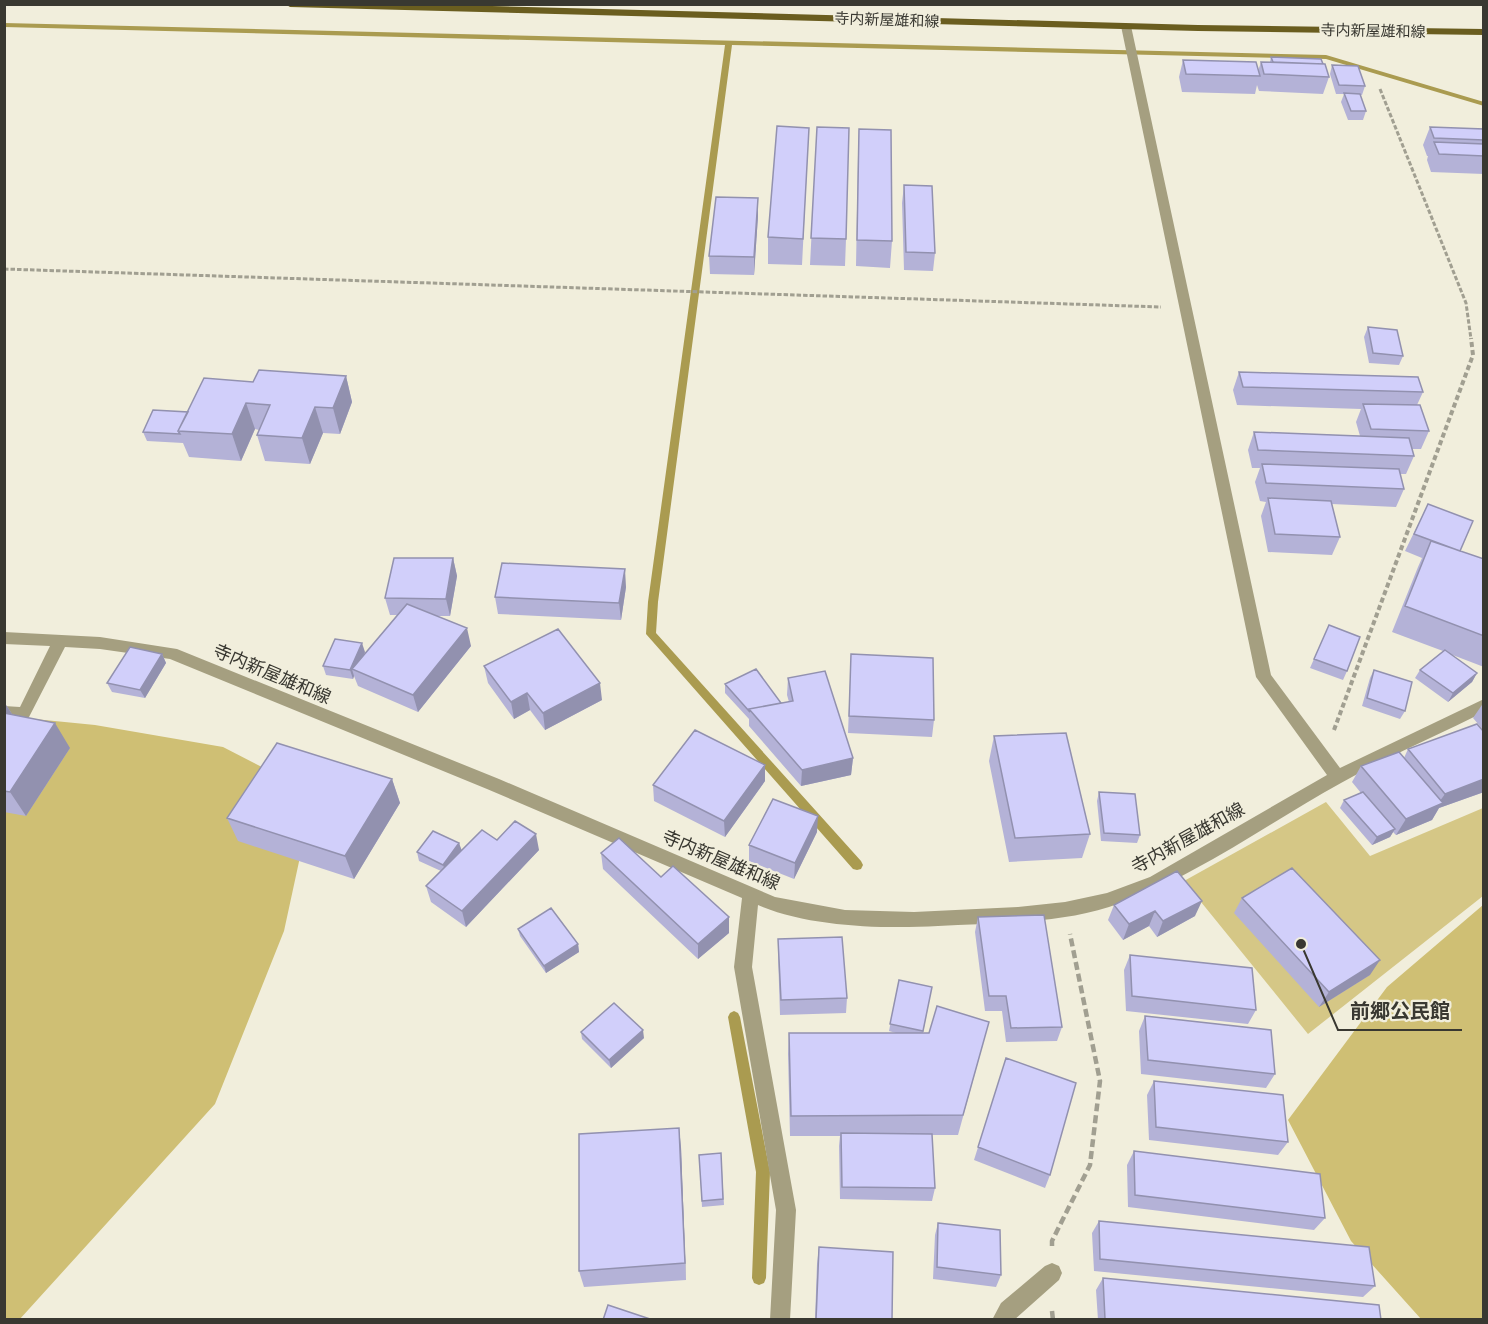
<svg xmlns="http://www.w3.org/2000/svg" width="1488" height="1324" font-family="Overpass,'Noto Sans JP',sans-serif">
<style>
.green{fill:#d5c786}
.forest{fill:#cfbf74}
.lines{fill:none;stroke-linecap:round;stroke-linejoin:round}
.stream{fill:#aa9b50;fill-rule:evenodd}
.path-far2{stroke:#a19f91;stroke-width:3;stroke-dasharray:4.5 2;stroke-linecap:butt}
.path-far1{stroke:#a19f91;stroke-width:4;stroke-dasharray:5 3;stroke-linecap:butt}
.path{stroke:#a19f91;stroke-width:4.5;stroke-dasharray:8 4;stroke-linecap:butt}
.minor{fill:#a59f80;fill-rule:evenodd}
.major{fill:#6a5d1f;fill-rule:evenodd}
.wall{fill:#b4b2d7}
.shaded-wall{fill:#9291af}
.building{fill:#d1cffa;stroke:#9291af;stroke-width:1.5}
.labels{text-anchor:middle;stroke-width:4.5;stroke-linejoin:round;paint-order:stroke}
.far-street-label{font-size:15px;fill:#393831;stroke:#f1eedc}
.street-label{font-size:18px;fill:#393831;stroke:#f1eedc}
.leader{fill:none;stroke:#393831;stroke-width:2}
.callout-dot{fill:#393831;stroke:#f1eedc;stroke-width:2}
.callout-label{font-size:20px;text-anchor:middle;font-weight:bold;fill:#393831;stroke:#f1eedc;stroke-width:4.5;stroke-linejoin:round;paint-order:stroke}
</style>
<rect width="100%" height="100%" fill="#f1eedc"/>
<path class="green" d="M1326 802 1370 856 1483 808V896L1308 1034 1184 881Z"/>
<path class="forest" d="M4 716 95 725 223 747 293 783 308 820 284 931 215 1104 19 1320 4 1319Z
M1483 905V1319H1421L1351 1241 1288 1120 1387 987Z"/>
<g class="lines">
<path class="stream" d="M4 23 1326 55 1484 102V106L1326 59 732 45 658 602 656 633 861 861 863 865 861 869 857 870 853 869 646 634 648 602 725 45 4 27Z
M734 1011 738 1013 740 1017 770 1172 766 1278 764 1283 759 1285 754 1283 752 1278 756 1172 728 1017 730 1013Z"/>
<path class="path-far2" d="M1380 89 1466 303 1471 339
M4 269 1161 307"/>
<path class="path-far1" d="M1334 730 1473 355 1471 338"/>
<path class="path" d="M1052 1246V1241L1090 1165 1100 1081 1070 934
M1052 1311 1053 1320"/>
<path class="minor" d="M1126 23 1131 26 1271 675 1340 768 1484 699V712C1436 736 1387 757 1341 783 1265 825 1192 880 1109 907 1055 924 994 923 938 926 883 929 809 927 758 905L752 967 796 1210 790 1320H770L776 1210 734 967 742 898 487 789 170 659 100 649 65 647 29 717 4 718V706L20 707 50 646 4 644V632L100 637 177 649 499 779 775 897 845 910 914 912 1018 907 1065 902 1107 893 1150 877 1327 775 1256 677 1121 26Z
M1052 1263 1059 1266 1062 1273 1059 1280 1014 1320H992L1001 1303 1045 1266Z"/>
<path class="major" d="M285 4H420L1198 25 1484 29V35L1198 31 290 7Z"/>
</g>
<path class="wall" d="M1271 57 1323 64 1329 77 1323 94 1259 91 1257 85 1255 94 1182 92 1179 77 1183 60 1258 71 1261 62H1270Z
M1332 65 1365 86 1362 95H1360L1366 111 1363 120H1348L1341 102 1344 94H1336L1330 74Z
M817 127 846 239 845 266 810 265Z
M1430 127 1484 129V174L1431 172 1427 160 1428 156H1427L1423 145Z
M809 128 802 265 768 264V237Z
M859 129 892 241 890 268 856 266 858 155Z
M904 185 935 253 933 271 904 270 902 203Z
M758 198V216L754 275 710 274 709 256Z
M1368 327 1403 356 1399 365 1369 363 1364 337Z
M1239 372 1423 392 1417 405 1429 431 1421 449H1412L1414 456 1406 474H1400L1404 489 1396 507 1332 504 1340 537 1332 555 1268 552 1261 516 1266 502 1260 501 1255 482 1260 468H1252L1248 450 1254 432 1360 436 1356 422 1361 409 1237 405 1233 390Z
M346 376 352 402 340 434 323 433 310 464 265 461 257 435 259 430 255 429 241 461 189 457 183 443 147 441 143 432 253 382Z
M1428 504 1460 551 1484 559V667L1450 654 1477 673 1472 682 1448 702 1415 678 1420 670 1443 651 1392 632 1418 567 1422 558 1405 551Z
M453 558 457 576 450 616H437L471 646 418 712 358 686 354 676 353 679 326 675 323 666 365 652 363 656 397 615H390L385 598Z
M626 587 621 620 498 614 495 597Z
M1325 634 1347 671 1343 680 1310 668Z
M162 654 166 663 145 698 112 692 107 683Z
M851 654 934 720 932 737 848 733Z
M484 666 602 700 545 730 530 710 514 719 488 683Z
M1374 670 1405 711 1400 719 1362 706 1370 678Z
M788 678 853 758 851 775 801 786 749 726V719L725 693V684L781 703 789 702 787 695Z
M4 702 12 714 70 748 26 816 4 812Z
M1484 702V731L1473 718Z
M1484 732V792L1439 808 1432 820 1396 835 1393 832 1390 837 1372 845 1340 808 1344 800 1361 793 1352 782 1361 766 1404 758 1408 749Z
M994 736 1090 834 1082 858 1009 862 989 761Z
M392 779 400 803 354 879 238 841 227 818Z
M765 781 725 837 654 801 653 785Z
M1099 792 1140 835 1137 843 1101 841 1097 801Z
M817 832 794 879 749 861V845Z
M497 840 539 850 466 927 431 902 426 886 441 871 419 861 417 852 459 843 461 851Z
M601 853 661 877 729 917V933L698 959 603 869Z
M1242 898 1370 975 1319 1007 1234 913Z
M1114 905 1195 916 1157 937 1149 926 1123 940 1108 920Z
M978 917 1062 1027 1057 1041 1006 1042 1002 1011H985L975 932Z
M518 929 578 944 579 952 546 973 520 936Z
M778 939 847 998 846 1013 780 1015 778 954Z
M1130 955 1256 1010 1248 1024 1126 1011 1124 970Z
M899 980 932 987 923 1033H929L989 1022 958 1135H932L935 1188 932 1201 840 1199 839 1146 840 1136H790L788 1054 789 1033H896L889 1031Z
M1145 1016 1275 1074 1266 1088 1141 1074 1139 1031Z
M581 1032 644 1038 611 1068 582 1039Z
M1006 1058 1050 1175 1045 1188 974 1160Z
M1154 1081 1288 1142 1278 1155 1149 1140 1147 1095Z
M681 1147 686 1280 584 1287 579 1271Z
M1134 1151 1325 1218 1314 1230 1128 1207 1127 1165Z
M721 1153 724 1205 702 1207 699 1155Z
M1099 1221 1375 1286 1363 1297 1094 1271 1092 1233Z
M938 1223 1001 1275 996 1287 933 1279 935 1235Z
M819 1247 892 1320H815L817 1264Z
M1103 1278 1381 1320H1098L1096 1290Z"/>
<path class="shaded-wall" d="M758 198V216L754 275V257Z
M346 376 352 402 340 434 333 408Z
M246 403 255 429 241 461 232 434Z
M315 407 323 433 310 464 302 438Z
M453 558 457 576 450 616 446 599Z
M625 569 626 587 621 620 619 603Z
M467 628 471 646 418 712 413 695Z
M362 643 365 652 357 671 352 669 354 676 353 679 350 670Z
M162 654 166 663 145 698 140 690Z
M1477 673 1472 682 1448 702 1453 693Z
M600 683 602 700 545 730 543 713Z
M527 693 530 710 514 719 511 702Z
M4 702 20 726 4 722Z
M55 723 70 748 26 816 10 792Z
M853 758 851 775 801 786 802 770Z
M765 765V781L725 837 724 821Z
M392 779 400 803 354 879 345 856Z
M1484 779V792L1439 808 1432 820 1396 835 1406 819 1437 805 1445 794Z
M818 816 817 832 794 879 795 863Z
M1395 829 1390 837 1372 845 1377 837Z
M536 834 539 850 466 927 462 911Z
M459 843 462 851 446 873 443 865Z
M1202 901 1195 916 1157 937 1163 921Z
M1155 911 1149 926 1123 940 1129 924Z
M729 917V933L698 959V944Z
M578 944 579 952 546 973 544 966Z
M1380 960 1370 975 1319 1007 1329 992Z
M643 1030 644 1038 611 1068 609 1060Z
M679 1128 681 1147 686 1280 685 1263Z"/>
<path class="building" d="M1271 57 1321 59 1323 64 1273 62Z
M1183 60 1256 62 1260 76 1186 74Z
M1261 62 1325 64 1329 77 1264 74Z
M1332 65 1358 66 1365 86 1339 85Z
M1344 93 1360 94 1366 111H1351Z
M777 126 809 128 803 239 768 237Z
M817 127 849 128 846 239 811 238Z
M1430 127 1484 129V140L1434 138Z
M859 129 891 130 892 241 857 240Z
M1434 142 1484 144V156L1439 154Z
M904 185 932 186 935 253 906 252Z
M716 197 758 198 754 257 709 256Z
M1368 327 1397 330 1403 356 1373 353Z
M259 370 346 376 333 408 315 407 302 438 257 435 270 405 246 403 232 434 178 431 204 378 253 382Z
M1239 372 1418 377 1423 392 1243 387Z
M1363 404 1420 405 1429 431 1371 429Z
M153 410 188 412 178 431 180 434 143 432Z
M1254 432 1409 438 1414 456 1258 450Z
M1262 464 1399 469 1404 489 1266 483Z
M1268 498 1331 501 1340 537 1275 534Z
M1428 504 1473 521 1460 551 1414 534Z
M1431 541 1484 559V636L1405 606Z
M394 558H453L446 599 385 598Z
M502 563 625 569 619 603 495 597Z
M407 604 467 628 413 695 352 669Z
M1329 625 1360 637 1347 671 1314 659Z
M558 629 600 683 543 713 527 693 511 702 484 666Z
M335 639 362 643 350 670 323 666Z
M130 647 162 654 140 690 107 683Z
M1445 650 1477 673 1453 693 1420 670Z
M851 654 933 658 934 720 849 716Z
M756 669 781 703 749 709V711L725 684Z
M1374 670 1412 682 1405 711 1367 698Z
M825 671 853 758 802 770 749 709 793 701 788 678Z
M4 713 55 723 10 792 4 791Z
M1477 724 1484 732V779L1445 794 1408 749Z
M695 730 765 765 724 821 653 785Z
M1066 733 1090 834 1015 838 994 736Z
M277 743 392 779 345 856 227 818Z
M1399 752 1443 803 1406 819 1361 766Z
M1099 792 1135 794 1140 835 1104 833Z
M1363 792 1395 829 1377 837 1344 800Z
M773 799 818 816 795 863 749 845Z
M515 821 536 834 462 911 426 886 482 830 497 840Z
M433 831 459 843 443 865 417 852Z
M619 838 661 877 673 866 729 917 698 944 601 853Z
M1292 868 1380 960 1329 992 1242 898Z
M1177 871 1202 901 1163 921 1155 911 1129 924 1114 905Z
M551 908 578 944 544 966 518 929Z
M1044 915 1062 1027 1011 1028 1006 996H989L978 917Z
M842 937 847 998 781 1000 778 939Z
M1130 955 1252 968 1256 1010 1132 996Z
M899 980 932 987 923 1031 890 1024Z
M614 1003 643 1030 609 1060 581 1032Z
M937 1006 989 1022 963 1115 791 1116 789 1033H929Z
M1145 1016 1271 1030 1275 1074 1148 1060Z
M1006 1058 1076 1083 1050 1175 978 1147Z
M1154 1081 1283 1095 1288 1142 1156 1127Z
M679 1128 685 1263 579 1271V1134Z
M841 1133 932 1134 935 1188 842 1187Z
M1134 1151 1320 1174 1325 1218 1135 1195Z
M721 1153 723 1199 702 1201 699 1155Z
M1099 1221 1369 1247 1375 1286 1100 1259Z
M938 1223 1000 1230 1001 1275 937 1267Z
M819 1247 893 1252 892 1320H816Z
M1103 1278 1379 1305 1381 1320 1105 1319Z
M608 1305 653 1320H603Z"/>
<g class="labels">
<g class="far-street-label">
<text transform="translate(887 20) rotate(2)" y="5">寺内新屋雄和線</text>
<text transform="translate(1373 31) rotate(1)" y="5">寺内新屋雄和線</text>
</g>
<g class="street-label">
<text transform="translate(272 674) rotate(23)" y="6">寺内新屋雄和線</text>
<text transform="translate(1188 838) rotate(-29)" y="6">寺内新屋雄和線</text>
<text transform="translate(721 860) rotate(23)" y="6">寺内新屋雄和線</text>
</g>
</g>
<path class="leader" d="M1301 944L1338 1030H1462"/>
<circle class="callout-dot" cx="1301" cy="944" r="6"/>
<g class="callout-label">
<text x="1400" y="1018">前郷公民館</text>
</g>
<rect width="1488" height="1324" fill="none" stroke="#393831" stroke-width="12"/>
</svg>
